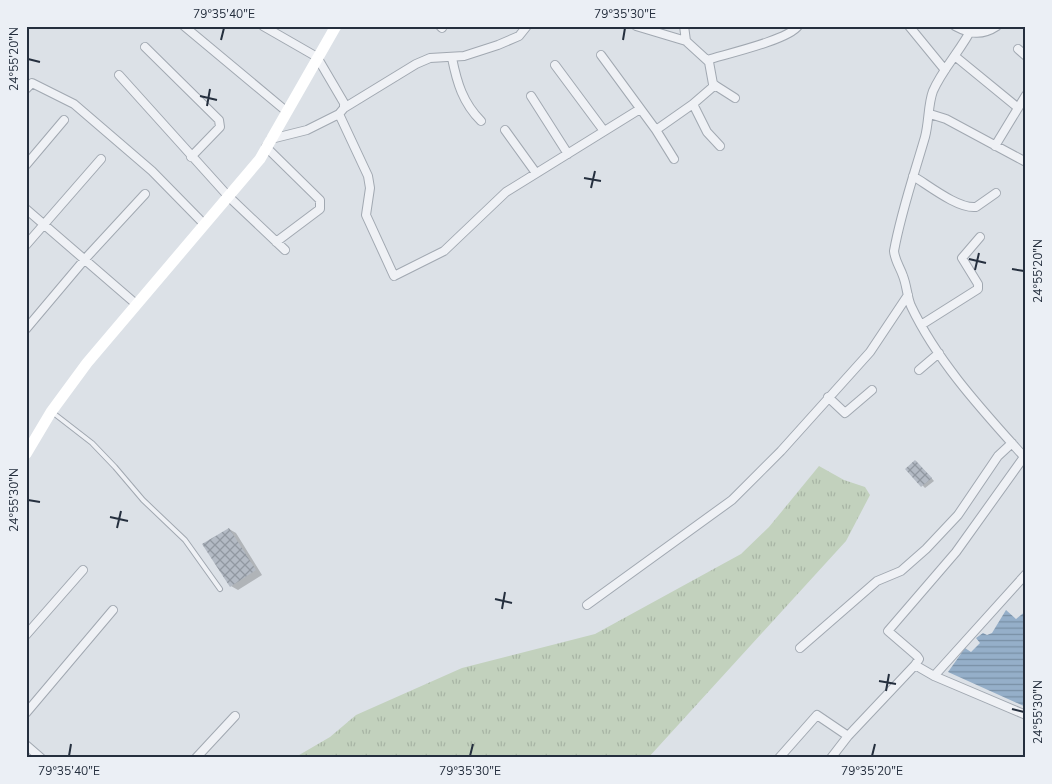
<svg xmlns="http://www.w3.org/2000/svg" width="1052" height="784" font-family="'Nunito Sans',sans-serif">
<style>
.grass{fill:url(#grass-tufts)}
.water{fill:url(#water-rules)}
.shadow{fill:#0003}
.building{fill:url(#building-cross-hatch)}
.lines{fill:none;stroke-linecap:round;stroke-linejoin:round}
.lane-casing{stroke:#a1a8b1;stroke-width:6}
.street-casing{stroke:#a1a8b1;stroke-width:10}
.lane{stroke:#eff1f5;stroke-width:4}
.street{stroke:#eff1f5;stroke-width:8}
.secondary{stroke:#fff;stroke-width:11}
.ticks{fill:none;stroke:#252f3e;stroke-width:2}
.neatline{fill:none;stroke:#252f3e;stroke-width:2}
.ticks-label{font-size:12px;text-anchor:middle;fill:#252f3e}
</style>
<defs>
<pattern id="grass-tufts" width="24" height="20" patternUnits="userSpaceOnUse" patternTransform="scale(1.25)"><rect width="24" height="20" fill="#c2d1bd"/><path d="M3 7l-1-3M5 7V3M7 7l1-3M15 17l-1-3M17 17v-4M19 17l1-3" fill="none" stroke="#a7b4a4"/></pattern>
<pattern id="water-rules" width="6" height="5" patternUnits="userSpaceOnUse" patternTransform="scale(1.25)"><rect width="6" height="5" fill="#95afc9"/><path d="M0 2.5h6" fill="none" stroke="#798fa5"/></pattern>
<pattern id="building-cross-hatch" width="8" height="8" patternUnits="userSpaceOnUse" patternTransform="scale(1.25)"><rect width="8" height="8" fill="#b3bac4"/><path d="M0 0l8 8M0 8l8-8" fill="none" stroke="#9198a1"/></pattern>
</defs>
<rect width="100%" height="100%" fill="#dce1e7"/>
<path class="grass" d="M819 466 844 480 865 487 870 495 846 541 648 758H294L330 737 356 715 462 668 595 634 741 554 769 527Z"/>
<path class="water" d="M1006 610 1016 619 1026 611V707L948 672 965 648 971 652 980 643 976 638 983 633 987 635 992 633Z"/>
<path class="shadow" d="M916 461 934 481 925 488 907 469Z
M229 529 236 533 262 575 238 590 231 586Z"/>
<path class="building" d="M915 460 932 478 921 487 905 469Z
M229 528 256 570 230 587 202 544Z"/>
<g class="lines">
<defs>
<path id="lane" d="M52 412 92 443 115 467 143 500 185 540 220 589"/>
<path id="street" d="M184 26 286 111
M263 26 317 57 344 103V108L339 114 368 176 370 188 366 215 394 276 444 251 506 192 640 109
M440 26 442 28
M636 26 686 41
M684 26 686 41 709 62 713 84 735 98
M909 26 945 70
M955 26C970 34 982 36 997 26
M973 26C962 49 943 68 933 91 928 104 929 122 925 137 914 175 901 212 894 251 895 261 900 267 903 276 907 286 907 297 911 306 938 363 984 412 1026 459
M145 47 219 120 220 127 191 157
M1018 49 1026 56
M601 55 656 130
M956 57 1017 107
M452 58C457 83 463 103 481 121
M707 60C726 54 788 40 798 26
M555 65 604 131
M119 75 228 196 285 250
M715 85 693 104 707 132 720 146
M26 89 32 83 74 104 152 171 204 224
M531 96 568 154
M344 108 416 64 430 58 464 56 498 45 519 36 527 26
M930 114 946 119 1026 162
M505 130 536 173
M271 139 307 130 339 114
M995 146 1026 95
M266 147 320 200V209L276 242
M674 159 656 130 693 104
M26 165 64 120
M913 176C928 185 958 209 976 207L996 193
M26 209 136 304
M26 245 101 159
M921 325 978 289V284L962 258 980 237
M26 329 85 259 145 194
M919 370 939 353
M828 397 845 413 872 390
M587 605 732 500 781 451 870 352 908 295
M26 635 83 570
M800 648 877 581 901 571 926 549 958 515 998 456 1012 443
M915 665 919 659 917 656 888 631 956 552 1024 457
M934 676 1026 574
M26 713 113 610
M26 745 41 758
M196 758 235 716
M779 758 817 715 848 736 915 665 934 676 1026 715
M831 758 848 736"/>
</defs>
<use href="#lane" class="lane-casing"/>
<use href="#street" class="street-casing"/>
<use href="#lane" class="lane"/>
<use href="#street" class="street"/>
<path class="secondary" d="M26 454 51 412 87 363 260 159 336 26"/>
</g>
<path class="ticks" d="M221 40 224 28M623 40 625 28M28 59 40 62M200 96 217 100M207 106 210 89M584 178 601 181M591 188 595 171M969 259 986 263M1012 269 1024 271M975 270 979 253M28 500 40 502M110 517 128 521M117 528 121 511M495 599 512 603M502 609 505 592M879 681 896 684M886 691 889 674M1012 709 1024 712M69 756 71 744M470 756 473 744M872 756 875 744"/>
<rect width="1052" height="784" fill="none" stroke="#ebeff5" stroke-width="55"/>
<rect x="28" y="28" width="996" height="728" class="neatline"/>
<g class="ticks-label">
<text x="224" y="18">79°35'40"E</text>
<text x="625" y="18">79°35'30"E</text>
<text transform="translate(14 59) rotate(-90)" y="4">24°55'20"N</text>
<text transform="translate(1038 271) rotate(-90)" y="4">24°55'20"N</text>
<text transform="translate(14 500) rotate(-90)" y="4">24°55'30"N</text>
<text transform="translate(1038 712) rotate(-90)" y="4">24°55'30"N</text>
<text x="69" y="775">79°35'40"E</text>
<text x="470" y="775">79°35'30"E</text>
<text x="872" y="775">79°35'20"E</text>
</g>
</svg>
